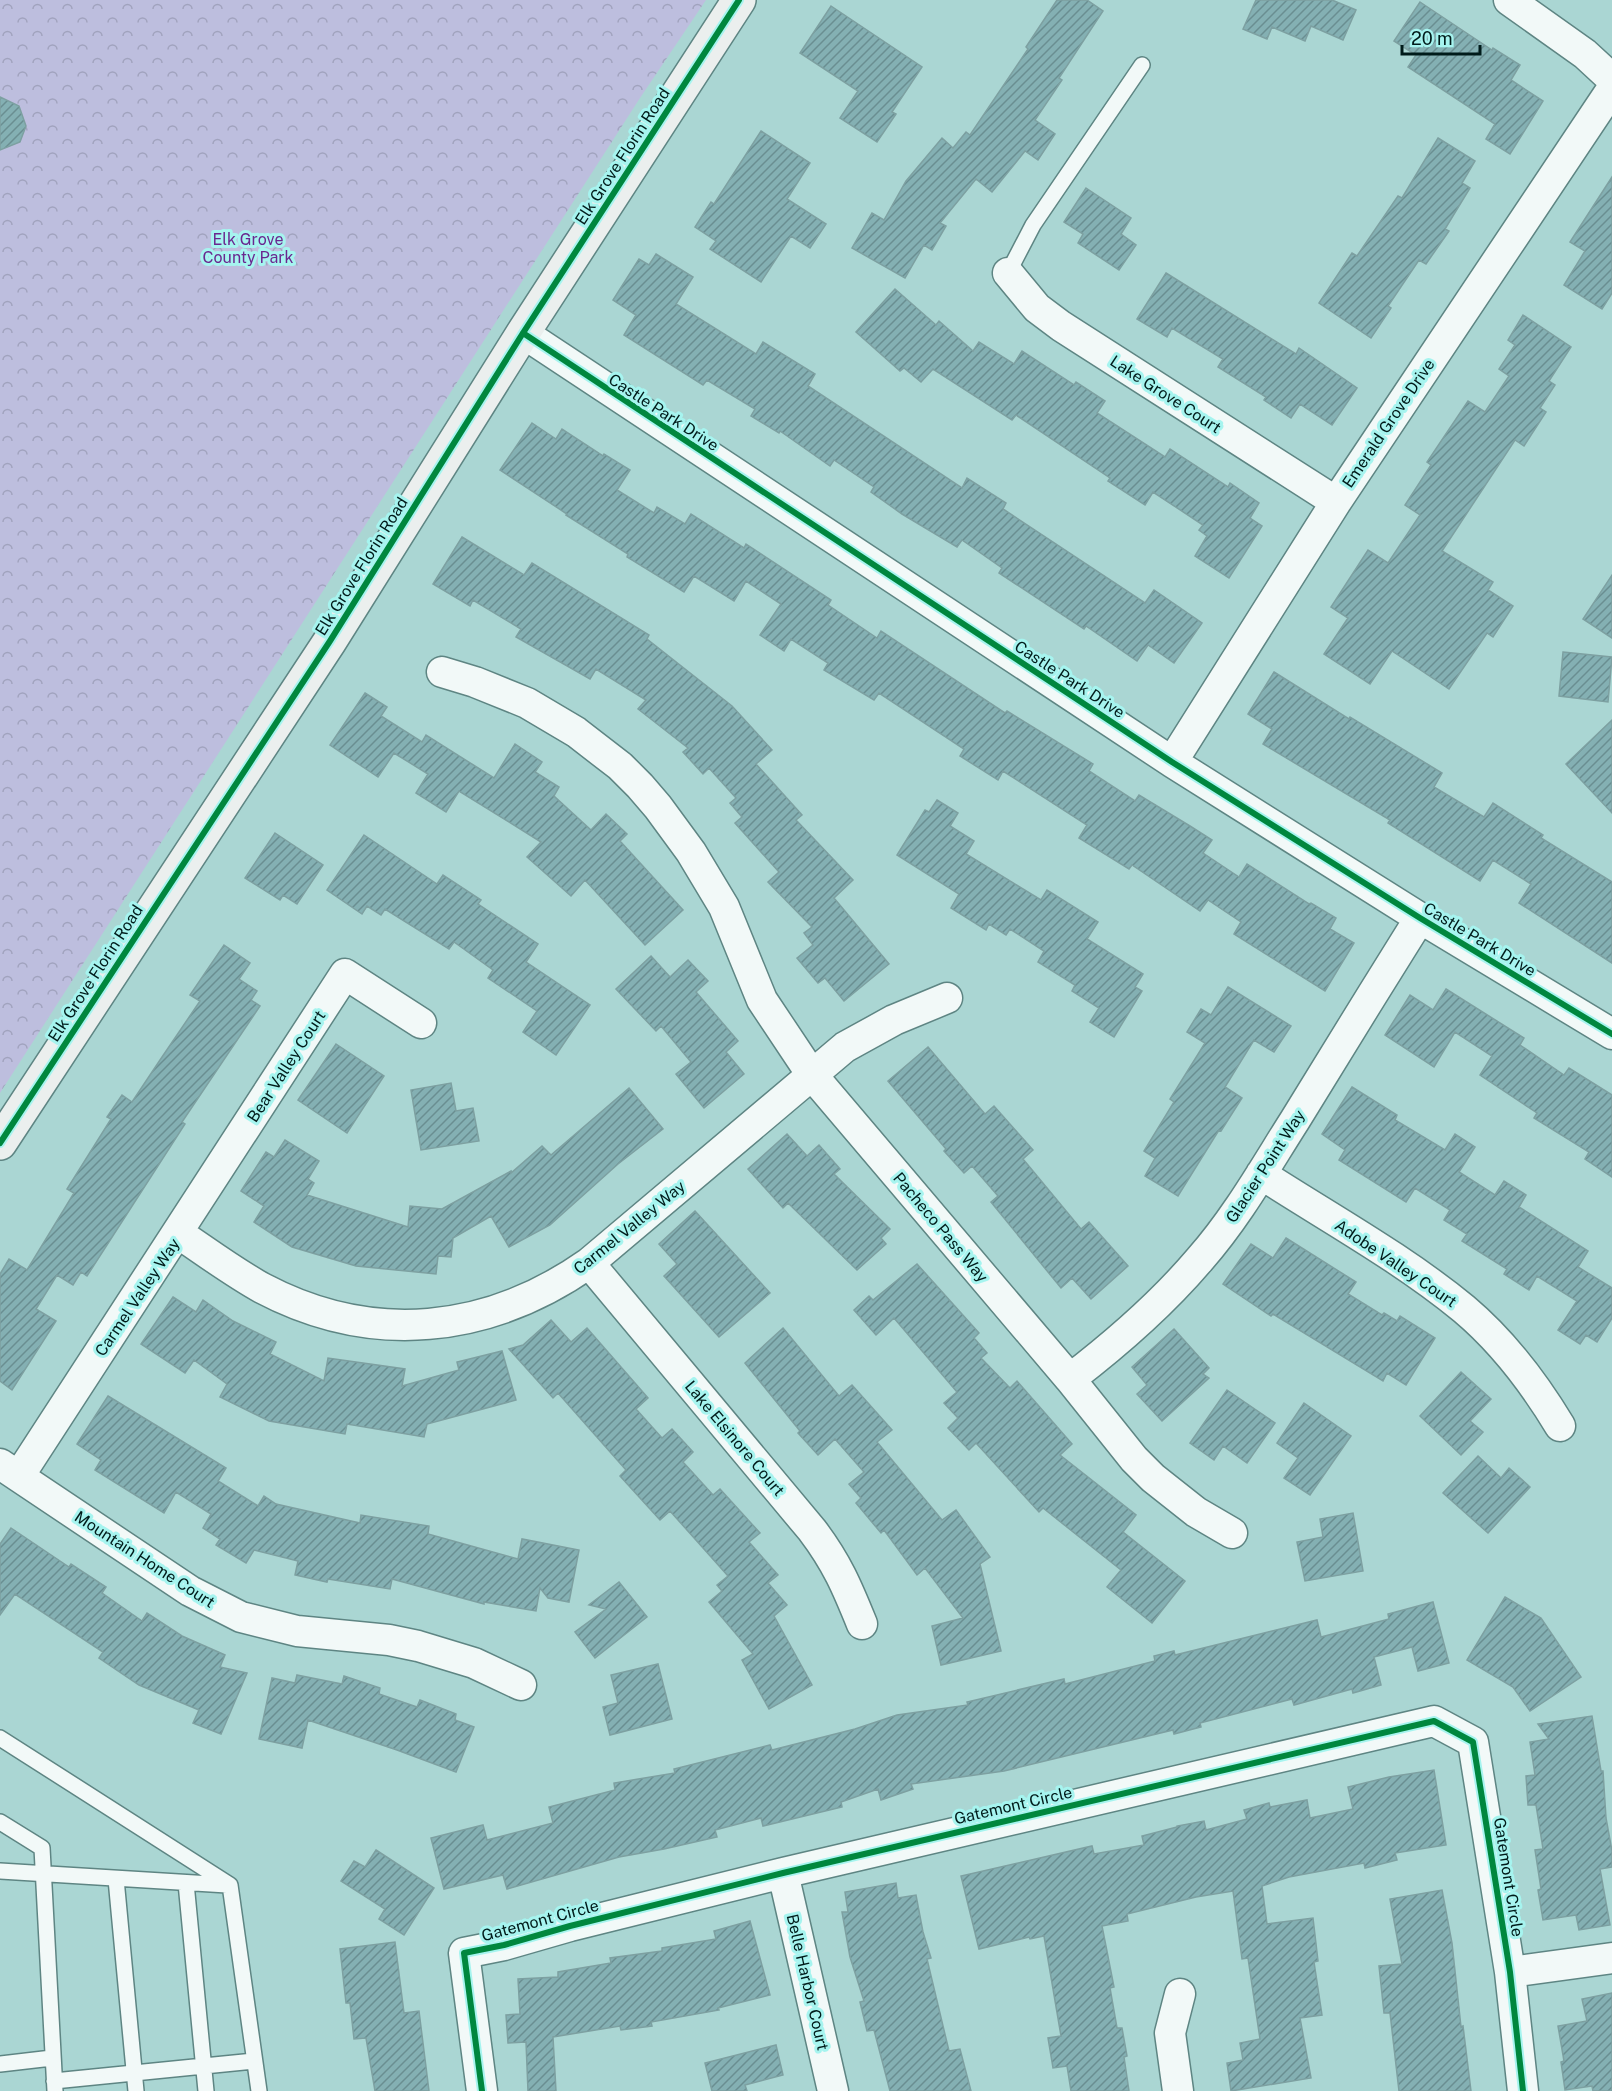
<svg xmlns="http://www.w3.org/2000/svg" width="1612" height="2091" font-family="'Public Sans',sans-serif">
<style>
.park{fill:url(#park-crowns)}
.building{fill:url(#building-hatch);stroke:#7da0a1;stroke-width:1.5}
.lines{fill:none;stroke-linecap:round;stroke-linejoin:round}
.lane-casing{stroke:#5e8583;stroke-width:18}
.street-casing{stroke:#5e8583;stroke-width:33}
.secondary-casing{stroke:#5e8583;stroke-width:36}
.lane{stroke:#f2f9f8;stroke-width:15}
.street{stroke:#f2f9f8;stroke-width:30}
.secondary{stroke:#ebefee;stroke-width:33}
.cycleway-casing{stroke:#a6f4ef;stroke-width:10}
.cycleway{stroke:#00873e;stroke-width:6}
.labels{text-anchor:middle;stroke-width:6;stroke-linejoin:round;paint-order:stroke}
.street-label{font-size:16px;fill:#001b1a;stroke:#a6f4ef}
.park-label{font-size:16px;fill:#6a278f;stroke:#a6f4ef}
</style>
<defs>
<pattern id="park-crowns" width="20" height="18" patternUnits="userSpaceOnUse" patternTransform="scale(1.5)"><rect width="20" height="18" fill="#bdbede"/><path d="M2 6a3 3 0 1 1 6 0M12 15a3 3 0 1 1 6 0" fill="none" stroke="#a1a3be"/></pattern>
<pattern id="building-hatch" width="6" height="6" patternUnits="userSpaceOnUse" patternTransform="scale(1.5)"><rect width="6" height="6" fill="#84b0b3"/><path d="M-1 1l2-2M0 6l6-6M5 7l2-2" fill="none" stroke="#6a8e91"/></pattern>
</defs>
<rect width="100%" height="100%" fill="#aad6d3"/>
<path class="park" d="M0 0H706L640 98 0 1093Z"/>
<path class="building" d="M1057 0H1087L1103 11 1059 78 1062 80 1035 120 1055 134 1038 160 1025 151 992 192 976 179 940 223 946 226 932 250 924 245 905 278 852 248 872 213 884 220 906 181 942 138 953 148 966 132 970 135 1028 49 1026 47Z
M1256 0H1332L1356 10 1343 40 1311 26 1305 41 1272 27 1267 39 1243 29Z
M1420 2 1492 50 1493 48 1520 65 1511 80 1543 101 1510 154 1486 139 1495 124 1408 67 1416 55 1394 41Z
M831 6 922 67 892 112 896 114 877 142 840 118 858 91 800 53Z
M0 97 19 106 26 126 20 142 0 150Z
M761 131 810 163 787 199 826 224 810 248 791 236 761 282 710 249 716 241 695 227 711 202 714 204Z
M1438 138 1475 161 1462 183 1470 188 1445 229 1449 231 1426 264 1419 260 1388 306 1391 308 1371 338 1319 303 1352 253 1357 256 1398 196 1402 198Z
M1612 177V293L1602 309 1564 285 1585 251 1570 242Z
M1086 188 1131 218 1121 234 1136 245 1119 270 1078 243 1083 234 1064 222Z
M656 254 693 277 676 304 756 354 763 342 815 374 808 386 962 488 967 478 1006 503 1003 509 1145 603 1154 590 1202 623 1174 663 1148 645 1137 661 1086 626 1084 629 999 573 1002 568 962 540 957 547 902 514 871 492 874 487 834 460 830 466 780 431 779 433 751 416 755 409 707 380 703 385 624 335 636 315 613 300 639 259 649 265Z
M1166 273 1296 354 1299 348 1357 388 1332 425 1300 404 1291 418 1264 400 1266 397 1218 367 1223 359 1172 328 1167 337 1137 319Z
M895 289 936 325 939 321 973 351 979 342 1014 364 1022 351 1074 385 1076 382 1105 401 1097 413 1165 457 1170 449 1228 487 1230 483 1259 503 1250 518 1262 526 1229 578 1195 556 1207 536 1199 530 1203 525 1153 492 1145 505 1108 481 1110 478 1016 415 1012 420 933 369 921 382 904 368 900 371 856 332Z
M1523 315 1571 347 1549 381 1555 385 1540 408 1546 412 1524 446 1515 440 1442 551 1493 582 1488 590 1513 606 1493 637 1487 633 1449 689 1392 651 1370 684 1324 654 1348 618 1331 607 1368 550 1388 563 1420 515 1405 505 1431 465 1427 462 1468 401 1485 412 1509 376 1499 369 1515 345 1508 340Z
M532 423 556 439 562 429 603 456 604 454 630 470 617 490 654 513 657 507 685 524 691 514 744 548 746 544 831 600 828 605 877 638 881 631 1005 713 1007 711 1093 764 1089 771 1135 801 1139 795 1190 826 1212 840 1203 853 1239 877 1247 864 1309 904 1311 903 1336 918 1330 929 1354 943 1325 991 1234 934 1241 922 1208 900 1200 911 1132 865 1129 869 1079 838 1087 825 1003 771 998 780 960 756 964 749 879 693 874 700 824 670 828 663 791 639 784 651 760 635 781 604 746 581 734 601 694 576 684 592 627 557 628 554 566 515 567 514 500 470Z
M462 537 524 575 532 563 649 635 647 639 732 706 772 750 756 764 802 815 796 820 853 880 834 898 889 964 844 1001 825 978 818 983 797 958 813 945 804 933 812 927 768 882 779 872 735 823 742 817 730 803 736 798 709 768 703 774 683 752 688 748 638 709 646 700 596 669 590 679 516 637 521 629 473 600 470 606 433 584Z
M1612 575V638L1583 619Z
M1563 652 1612 657 1608 702 1559 696Z
M1274 672 1349 719 1350 717 1442 773 1434 787 1484 817 1493 803 1543 835 1541 838 1612 882V963L1519 903 1531 884 1493 860 1480 881 1388 823 1390 820 1263 744 1272 729 1248 714Z
M365 693 387 707 381 716 422 742 426 735 494 778 515 744 542 762 535 772 559 787 554 796 591 830 606 814 627 834 620 841 683 910 645 945 585 880 571 896 527 857 541 842 459 791 446 812 416 793 428 774 394 753 378 777 330 745Z
M1612 720V813L1566 764Z
M937 800 958 813 950 826 974 841 966 854 1041 900 1047 890 1098 922 1087 939 1143 974 1135 987 1142 991 1114 1037 1090 1022 1099 1008 1072 991 1075 985 1038 962 1044 951 1010 929 1006 935 989 924 986 930 951 908 959 894 897 855 925 810 929 812Z
M275 833 323 865 297 904 283 895 280 900 245 878Z
M364 835 437 884 443 875 481 900 478 904 538 944 526 962 590 1005 556 1055 523 1032 537 1011 488 978 493 970 454 942 449 949 385 909 381 915 367 906 362 914 327 890Z
M224 945 250 963 239 979 257 991 251 1000 260 1006 182 1122 185 1124 87 1276 81 1272 73 1285 57 1275 36 1309 56 1321 12 1390 0 1381V1274L9 1259 27 1270 74 1193 67 1189 111 1119 107 1117 122 1095 132 1102 160 1060 200 1001 190 995Z
M651 956 670 977 688 960 708 981 696 992 738 1041 726 1052 744 1074 704 1108 676 1074 691 1062 661 1026 656 1031 616 989Z
M1228 987 1291 1026 1274 1052 1254 1040 1225 1087 1242 1098 1221 1131 1219 1130 1178 1196 1145 1176 1155 1158 1144 1151 1174 1102 1170 1099 1205 1043 1187 1032 1201 1009 1211 1015Z
M1446 989 1524 1038 1520 1045 1564 1075 1569 1068 1612 1095V1177L1585 1159 1589 1152 1534 1118 1537 1113 1480 1075 1492 1056 1455 1032 1434 1067 1385 1035 1410 995 1433 1010Z
M336 1044 384 1076 347 1133 298 1100Z
M928 1047 985 1114 994 1106 1033 1150 1023 1159 1081 1229 1089 1222 1128 1266 1091 1299 1072 1278 1061 1288 991 1202 998 1196 972 1166 964 1173 944 1151 946 1149 888 1081Z
M451 1083 456 1111 473 1108 479 1141 421 1150 411 1090Z
M1352 1087 1397 1115 1395 1120 1445 1150 1455 1134 1475 1147 1459 1172 1495 1195 1504 1181 1526 1195 1519 1207 1588 1251 1578 1267 1612 1288V1318L1597 1342 1586 1335 1580 1344 1558 1330 1577 1301 1537 1276 1529 1290 1504 1274 1507 1269 1462 1241 1467 1234 1444 1220 1450 1210 1415 1188 1406 1202 1339 1160 1345 1150 1322 1134Z
M629 1088 663 1129 618 1164 550 1225 509 1247 491 1216 453 1238 451 1257 438 1256 436 1274 356 1266 292 1247 254 1222 264 1206 241 1191 266 1152 274 1157 285 1140 319 1161 308 1179 314 1183 307 1195 408 1227 410 1206 442 1209 511 1171V1173L542 1146 551 1155Z
M787 1134 807 1156 819 1145 840 1169 834 1174 890 1229 881 1238 886 1244 857 1270 788 1203 783 1208 748 1169Z
M695 1211 770 1293 719 1337 664 1276 677 1264 659 1244Z
M1286 1238 1356 1282 1348 1294 1382 1315 1384 1313 1397 1321 1400 1316 1435 1338 1406 1385 1387 1373 1383 1381 1273 1314 1271 1316 1223 1284 1251 1244 1273 1258Z
M917 1264 979 1333 974 1338 987 1353 981 1358 1010 1388 1017 1381 1072 1444 1060 1455 1136 1515 1123 1532 1185 1581 1152 1623 1107 1587 1121 1570 1043 1508 1039 1512 976 1443 969 1450 948 1428 958 1418 944 1403 957 1392 894 1318 876 1335 854 1310 869 1296 873 1300Z
M173 1297 196 1312 203 1300 233 1321 276 1342 270 1354 324 1381 328 1358 405 1369 402 1386 459 1370 457 1362 502 1351 516 1400 427 1424 424 1437 347 1424 345 1434 269 1421 220 1397 227 1384 194 1360 185 1373 141 1344Z
M551 1320 571 1342 587 1328 648 1398 636 1409 662 1438 672 1429 693 1452 683 1462 713 1495 720 1489 760 1533 749 1542 778 1575 768 1583 787 1605 774 1616 812 1685 769 1709 742 1660 753 1654 709 1602 722 1591 717 1585 728 1576 670 1511 660 1520 620 1476 626 1470 558 1393 553 1398 509 1349 523 1345Z
M783 1328 839 1396 852 1385 892 1430 877 1442 942 1520 956 1510 990 1557 980 1564 1001 1651 941 1665 932 1626 963 1618 925 1568 917 1575 884 1530 881 1533 856 1503 861 1498 849 1484 864 1472 835 1439 818 1455 798 1433 800 1431 745 1363Z
M1174 1329 1209 1368 1203 1374 1209 1378 1162 1421 1137 1394 1147 1385 1132 1367Z
M1461 1372 1491 1399 1470 1421 1483 1432 1461 1455 1420 1416Z
M1227 1390 1275 1423 1247 1463 1223 1446 1214 1460 1190 1443Z
M108 1396 226 1468 218 1481 258 1506 264 1496 276 1504 360 1523 361 1515 429 1526 428 1534 518 1559 522 1539 579 1550 569 1602 548 1598 540 1588 536 1611 484 1602V1604L392 1579 390 1589 328 1579 327 1582 295 1575 298 1561 254 1550 246 1563 216 1545 220 1539 203 1528 211 1514 176 1492 164 1513 95 1470 101 1460 77 1444Z
M1304 1403 1351 1436 1310 1495 1284 1478 1298 1458 1277 1443Z
M1478 1456 1501 1478 1509 1468 1530 1487 1488 1533 1443 1493Z
M1353 1513 1363 1571 1305 1581 1297 1542 1323 1537 1320 1519Z
M11 1528 69 1567 71 1564 106 1587 102 1593 142 1621 147 1613 182 1636 225 1655 220 1667 247 1673 221 1734 193 1723 199 1710 139 1685 99 1658 103 1652 15 1594 0 1615V1544Z
M619 1582 647 1617 595 1658 575 1632 606 1609 589 1605Z
M1505 1597 1541 1618 1581 1677 1530 1711 1513 1687 1467 1660Z
M1433 1602 1449 1663 1418 1671 1412 1647 1374 1657 1381 1685 1353 1693 1352 1689 1294 1705 1292 1699 1200 1723 1201 1727 1174 1734 1173 1730 1004 1771 911 1784 913 1789 881 1800 878 1789 841 1802 842 1807 763 1826 761 1818 715 1830 717 1837 664 1849 619 1857 507 1889 503 1875 444 1889 431 1838 483 1825 487 1840 553 1823 549 1807 615 1790 614 1783 675 1773 674 1769 770 1745 772 1750 855 1729 897 1715 968 1705 967 1702 1064 1679 1065 1684 1155 1661 1154 1656 1174 1651 1175 1655 1317 1620 1321 1637 1389 1619 1388 1614Z
M658 1664 672 1719 610 1735 603 1707 618 1703 611 1675Z
M297 1675 342 1684 344 1676 380 1688 379 1694 417 1707 420 1700 456 1714 455 1720 474 1727 456 1772 397 1750 308 1720 302 1748 259 1739 272 1678 295 1683Z
M1592 1716 1601 1771H1603L1606 1818 1612 1851V1867L1600 1869 1610 1925 1579 1930 1576 1915 1543 1920 1538 1890 1541 1889 1535 1850 1543 1849 1536 1805H1528L1526 1776 1535 1775 1530 1742 1549 1739 1538 1724Z
M1434 1770 1446 1845 1395 1853 1397 1860 1365 1868 1364 1863 1289 1877 1262 1886 1267 1924 1313 1918 1318 1961 1314 1962 1322 2015 1300 2018 1311 2078 1231 2091 1227 2063 1243 2060 1240 2043 1260 2039 1248 1958 1242 1959 1233 1891 1196 1897 1127 1914 1128 1921 1102 1926 1114 1987 1110 1988 1117 2028H1122L1127 2056 1124 2057 1129 2091H1071L1067 2066 1053 2068 1048 2038 1061 2036 1044 1936 1030 1939 1029 1937 979 1949 961 1876 1092 1846 1094 1854 1144 1845 1142 1836 1177 1827V1826L1204 1821 1206 1830 1247 1819 1244 1810 1269 1803 1270 1807 1307 1800 1310 1818 1353 1809 1348 1787 1389 1777Z
M376 1850 434 1888 404 1935 379 1919 385 1909 341 1881 354 1861 365 1867Z
M896 1883 898 1898 916 1895 923 1932 931 1958 927 1959 949 2051 960 2049 971 2091H890L874 2030 867 2031 860 2002 864 2001 850 1957 842 1912H848L845 1892Z
M1442 1890 1452 1943 1461 2027 1463 2026 1471 2091H1399L1390 2013H1384L1379 1966 1402 1964 1390 1899Z
M750 1921 770 1995 718 2008 719 2010 651 2022 652 2026 621 2030 620 2026 553 2037 556 2091H528L526 2042 508 2043 506 2015 520 2014 518 1979 558 1977V1972L611 1963 610 1958 662 1951V1948L716 1939 714 1931Z
M395 1942 404 2013 419 2011 429 2091H375L366 2038 354 2039 350 2003H346L340 1949Z
M1612 1993V2091H1593L1592 2086 1565 2090 1561 2062 1564 2061 1558 2026 1587 2021 1582 1999Z
M776 2045 783 2075 745 2085 747 2091H712L705 2063Z"/>
<g class="lines">
<defs>
<path id="lane" d="M1008 273 1033 225 1142 65
M0 1738 230 1885 259 2091
M0 1822 42 1848 55 2091
M0 1871 227 1885
M116 1879 136 2091
M186 1883 206 2091
M0 2064 52 2058
M54 2081 254 2061"/>
<path id="street" d="M1509 0 1585 54 1612 79
M1008 273 1037 308 1061 326 1336 502
M523 333 1172 762 1420 918 1612 1034
M442 672 475 682 527 703 576 732 620 766 640 786 658 807 691 852 724 907 762 1000 812 1075 1070 1379 1134 1459 1153 1478 1196 1512 1232 1533
M1172 762 1336 502 1612 89
M1261 1174C1329 1218 1402 1258 1464 1309 1502 1341 1534 1383 1560 1426
M178 1233C205 1251 233 1272 262 1288 372 1346 488 1334 589 1263L845 1047 894 1020 947 998
M589 1263 812 1530C837 1563 847 1587 862 1624
M1070 1379C1117 1343 1161 1305 1200 1259 1237 1217 1265 1167 1295 1120 1336 1053 1378 985 1420 918
M0 1464 190 1591 241 1617 297 1631 389 1640 418 1646 474 1663 521 1685
M19 1476 345 974 421 1023
M783 1873 833 2091
M1510 1972 1612 1958
M482 2091 464 1953 504 1945 570 1926 783 1873 1434 1721 1473 1742 1510 1972 1523 2091
M1178 2091 1170 2033 1180 1994"/>
<path id="secondary" d="M0 1143 330 641 523 333 739 0"/>
</defs>
<use href="#lane" class="lane-casing"/>
<use href="#street" class="street-casing"/>
<use href="#secondary" class="secondary-casing"/>
<use href="#lane" class="lane"/>
<use href="#street" class="street"/>
<use href="#secondary" class="secondary"/>
<defs>
<path id="cycleway" d="M523 333 1172 762 1420 918 1612 1034
M0 1143 330 641 523 333 739 0
M482 2091 464 1953 504 1945 570 1926 783 1873 1434 1721 1473 1742 1510 1972 1523 2091"/>
</defs>
<use href="#cycleway" class="cycleway-casing"/>
<use href="#cycleway" class="cycleway"/>
</g>
<g class="labels">
<g class="street-label">
<text transform="translate(622 156) rotate(-57)" y="6">Elk Grove Florin Road</text>
<text transform="translate(1166 394) rotate(33)" y="6">Lake Grove Court</text>
<text transform="translate(664 412) rotate(33)" y="6">Castle Park Drive</text>
<text transform="translate(1388 423) rotate(-56)" y="6">Emerald Grove Drive</text>
<text transform="translate(361 566) rotate(-58)" y="6">Elk Grove Florin Road</text>
<text transform="translate(1070 679) rotate(33)" y="6">Castle Park Drive</text>
<text transform="translate(1480 939) rotate(31)" y="6">Castle Park Drive</text>
<text transform="translate(95 973) rotate(-57)" y="6">Elk Grove Florin Road</text>
<text transform="translate(286 1066) rotate(-57)" y="6">Bear Valley Court</text>
<text transform="translate(1265 1166) rotate(-57)" y="6">Glacier Point Way</text>
<text transform="translate(629 1227) rotate(-39)" y="6">Carmel Valley Way</text>
<text transform="translate(941 1227) rotate(50)" y="6">Pacheco Pass Way</text>
<text transform="translate(1396 1263) rotate(34)" y="6">Adobe Valley Court</text>
<text transform="translate(137 1297) rotate(-56)" y="6">Carmel Valley Way</text>
<text transform="translate(735 1438) rotate(50)" y="6">Lake Elsinore Court</text>
<text transform="translate(145 1559) rotate(33)" y="6">Mountain Home Court</text>
<text transform="translate(1013 1805) rotate(-13)" y="6">Gatemont Circle</text>
<text transform="translate(1509 1877) rotate(81)" y="6">Gatemont Circle</text>
<text transform="translate(540 1920) rotate(-15)" y="6">Gatemont Circle</text>
<text transform="translate(808 1982) rotate(77)" y="6">Belle Harbor Court</text>
</g>
<g class="park-label">
<text x="248" y="245">Elk Grove<tspan x="248" dy="18">County Park</tspan></text>
</g>
</g>
<path d="M1402 45v9h78v-9" fill="none" stroke="#001b1a" stroke-width="3"/>
<text x="1411" y="45" font-size="18" fill="#001b1a" stroke="#a6f4ef" stroke-width="4.5" paint-order="stroke">20 m</text>
</svg>
